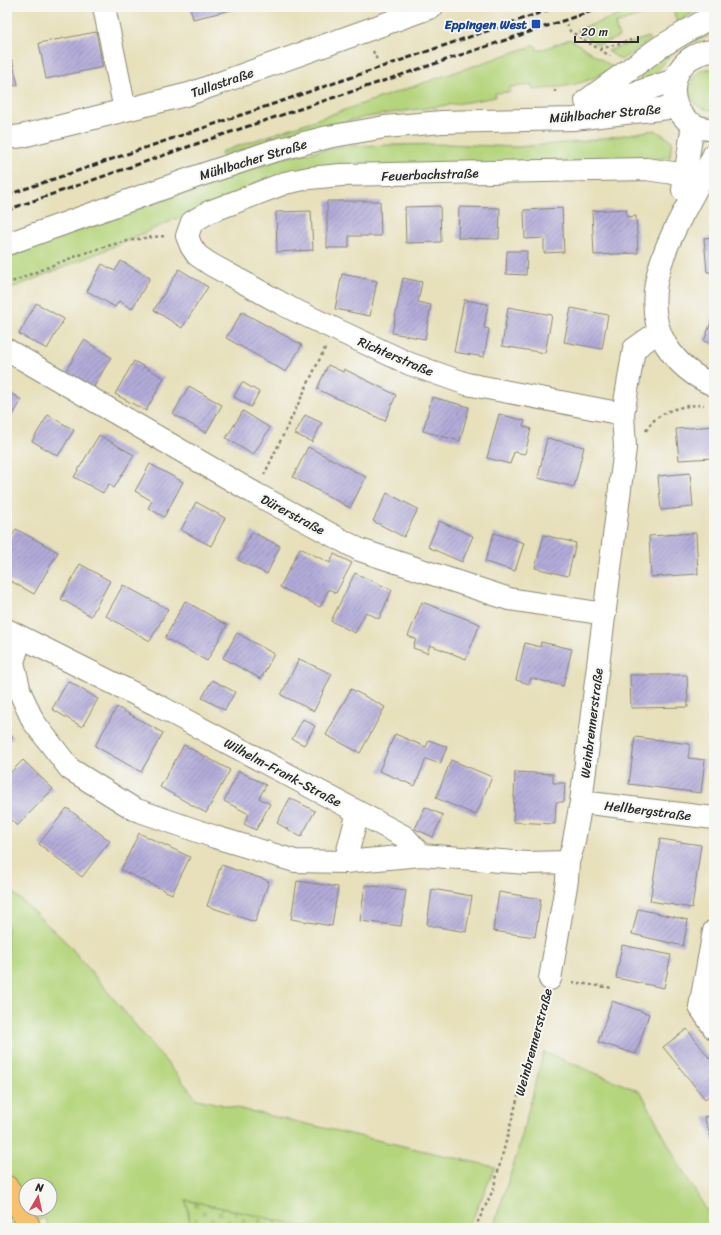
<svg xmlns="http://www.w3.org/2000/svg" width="721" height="1235" font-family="Sriracha,sans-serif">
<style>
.green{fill:#b5d57d;stroke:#708054;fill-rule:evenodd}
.cemetery{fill:url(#cemetery-stones);stroke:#708054}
.building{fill:url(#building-hatch)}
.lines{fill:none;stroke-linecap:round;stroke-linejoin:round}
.minor-casing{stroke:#898673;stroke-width:24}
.major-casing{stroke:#898673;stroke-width:24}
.path{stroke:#898673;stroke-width:2.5;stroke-dasharray:3 3;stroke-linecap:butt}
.minor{stroke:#fff;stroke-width:22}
.major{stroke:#f7c06c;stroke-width:22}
.rail{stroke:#2b2b2b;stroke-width:3;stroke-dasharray:6 3;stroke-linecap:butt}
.transit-dot{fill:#1a4fb4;stroke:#f6f6f2;stroke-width:1.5}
.labels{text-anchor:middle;stroke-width:4;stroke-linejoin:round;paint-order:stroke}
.transit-label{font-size:13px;font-weight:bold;fill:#164399;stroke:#f6f6f2;text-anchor:end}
.street-label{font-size:13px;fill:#2b2b2b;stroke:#f6f6f2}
</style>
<defs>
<pattern id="cemetery-stones" width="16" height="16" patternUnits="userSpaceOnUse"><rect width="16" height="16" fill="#b5d57d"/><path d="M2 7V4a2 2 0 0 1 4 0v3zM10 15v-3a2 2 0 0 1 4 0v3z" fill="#9cb76c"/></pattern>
<pattern id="building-hatch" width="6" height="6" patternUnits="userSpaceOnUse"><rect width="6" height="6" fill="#b2abd9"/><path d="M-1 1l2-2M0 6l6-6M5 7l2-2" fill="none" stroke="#918bb0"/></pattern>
</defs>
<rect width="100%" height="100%" fill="#f6f6f2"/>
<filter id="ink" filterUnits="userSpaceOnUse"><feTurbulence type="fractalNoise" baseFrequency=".025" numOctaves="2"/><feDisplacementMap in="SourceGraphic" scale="8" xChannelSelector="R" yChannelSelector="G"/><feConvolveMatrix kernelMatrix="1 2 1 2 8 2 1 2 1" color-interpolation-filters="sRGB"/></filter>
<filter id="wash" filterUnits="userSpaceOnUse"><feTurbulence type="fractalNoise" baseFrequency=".012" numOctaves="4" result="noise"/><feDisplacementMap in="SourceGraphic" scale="16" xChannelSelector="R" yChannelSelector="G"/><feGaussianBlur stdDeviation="0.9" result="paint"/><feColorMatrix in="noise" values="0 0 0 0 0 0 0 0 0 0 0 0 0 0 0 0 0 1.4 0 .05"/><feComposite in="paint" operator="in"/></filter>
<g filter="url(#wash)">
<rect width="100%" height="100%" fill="#e7e0bb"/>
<path class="green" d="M643 7H666L615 24 619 37 598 45 576 30Z
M672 7H703L677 22Z
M714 23V33C703 40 690 41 679 48 665 58 659 75 642 82L638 70Z
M648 37 650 40 621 60 608 51Z
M570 39 613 67C586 85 565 87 533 90L532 85 510 87V92L495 93V97C447 107 397 110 348 121 305 130 264 142 222 156L221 152 535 45 538 51Z
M705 69H714L713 110C686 110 680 79 705 69Z
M655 130 672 141 670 157 651 160 289 176 176 219 103 251 7 290V258L63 236 283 158 342 146 447 144 517 147 579 142Z
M7 887 68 944 197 1099 495 1167 473 1218 465 1228H312L186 1200 191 1228H48L45 1218 20 1226 21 1228H7ZM26 1185H50V1209H26Z
M544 1052 641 1092 679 1165 714 1222V1228H502L495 1222 516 1157Z"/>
<path class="cemetery" d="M186 1200 312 1228H191Z"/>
<g id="blocks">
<path class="building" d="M190 7H239L240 8 193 19Z
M96 32 103 67 46 79 39 43Z
M12 60 18 85 7 87V62Z
M327 201H380L381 236H349V248H327Z
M440 206 441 242 406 243 405 207Z
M459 207 500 208 499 239 458 238Z
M562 208 564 252 544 253V238L525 239 524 210Z
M626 209 627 217 636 216 638 253 594 255 592 211Z
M311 211 313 250 277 252 276 212Z
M714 237V272H707L704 238Z
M507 251H527L526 275 506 274Z
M121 261 150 278 132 309 119 301 115 307 87 291 102 264 115 271Z
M179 269 208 287 182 328 154 310Z
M342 274 377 281 370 316 335 309Z
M403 278 422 282 418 302 431 305 425 339 392 333Z
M464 300 488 304 484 328 489 329 484 357 454 352Z
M36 303 64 319 47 349 19 334Z
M508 307 552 315 545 353 502 346Z
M571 308 608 315 602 349 564 342Z
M242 312 302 345 286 372 226 338Z
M714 314V345L704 341Z
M84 340 111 357 93 388 65 372Z
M134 361 164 378 146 411 115 394Z
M328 365 343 372 344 369 396 395 385 421 317 389Z
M242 382 259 392 251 407 234 397Z
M189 386 222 405 206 433 173 414Z
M7 391 22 400 7 424Z
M432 397 469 407 460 441 423 431Z
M243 411 270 428 253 455 226 438Z
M499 414 525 421 523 426 531 429 525 454 514 452 510 464 487 458Z
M48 415 74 430 58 456 32 441Z
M305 415 322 423 312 442 295 434Z
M714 426V458L679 460 676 429Z
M99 435 134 455 114 488 109 484 103 493 74 477Z
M547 438 584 447 574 487 538 478Z
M308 447 366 477 350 508 293 477Z
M150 464 183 482 164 517 148 508 152 501 135 491Z
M690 473 693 507 661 510 658 476Z
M387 493 418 509 404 537 373 521Z
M196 502 225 518 211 546 181 530Z
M439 521 473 536 462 562 428 547Z
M16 529 58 552 34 594 7 579V544Z
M252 532 280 546 267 574 238 560Z
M494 533 524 543 515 571 485 562Z
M696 533 698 574 651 577 649 536Z
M544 535 576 543 568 576 535 568Z
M300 548 330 563 334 554 352 563 336 593 329 589 320 607 280 587Z
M80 564 110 581 91 616 61 599Z
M355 573 392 590 379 619 366 612 355 633 331 621Z
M123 585 168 609 150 641 106 616Z
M185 601 227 625 207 661 165 638Z
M422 602 480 624 466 659 430 645 427 653 413 648 416 639 408 636Z
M237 633 274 654 261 679 223 658Z
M541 642 572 649 563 686 531 678 529 684 516 680 525 643 540 647Z
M299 659 332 674 314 711 281 695Z
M630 675H687L688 707 631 708Z
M212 680 235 692 225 710 202 698Z
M68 681 98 699 82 727 52 709Z
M351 689 385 707 360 753 326 735Z
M117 707 163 733 141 772 95 746Z
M303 719 315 726 304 745 292 739Z
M7 731 13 737 7 743Z
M395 734 426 747 429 740 447 747 440 764 426 759 415 786 379 771Z
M635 737 690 744 688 758 705 760 701 793 629 784Z
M184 745 230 770 206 813 160 787Z
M23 760 53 789 17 826 7 816V776Z
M451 760 492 777 476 815 436 798Z
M239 771 266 785 259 798 270 804 256 830 244 824 249 814 224 801Z
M515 772 553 774V783H565L564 802H556L555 824 513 822Z
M290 798 315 811 301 837 277 823Z
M425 807 443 815 433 837 415 829Z
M67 808 110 841 82 877 39 844Z
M139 833 190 857 172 894 121 870Z
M660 839 701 845 692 908 650 901Z
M221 865 269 881 255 922 207 906Z
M297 881 338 887 332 926 291 919Z
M365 885 406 890 401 926 360 921Z
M432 889 472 896 466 932 427 925Z
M499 892 541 899 535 937 493 931Z
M638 909 688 920 683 946 632 934Z
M622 945 671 955 664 988 616 978Z
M612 1001 649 1014 636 1054 598 1042Z
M687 1029 714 1064V1092L705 1099 663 1047Z
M714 1115V1146L704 1117Z"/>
</g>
</g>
<g filter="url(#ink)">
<use href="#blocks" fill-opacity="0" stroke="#898673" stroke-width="1"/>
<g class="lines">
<defs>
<path id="minor" d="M104 7 125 110
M714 51C658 54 663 131 714 129
M586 101 660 47 714 15
M589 104 623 97 675 80
M7 138 22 136 189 94 432 7
M714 154C689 210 629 283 666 345 678 364 694 377 714 385
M683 190 693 124
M7 244 198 176 273 151 328 137 385 127 442 122 574 119 677 107
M7 350 256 494 360 550 509 599 605 614
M623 414 467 384 410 364 290 308 210 264 197 255 191 246 187 236 192 222 209 212 285 183 309 178 341 175 646 169 714 179
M7 630 157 705 405 837 421 855 527 863 568 862
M21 637 13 662 20 692 33 721 70 769 134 809 215 837 295 861 345 862 421 855
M581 802 714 818
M345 862 358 812
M714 931 700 1007 714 1028
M550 979 567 880 568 862 573 846 581 802 625 448 623 414 634 349 658 332"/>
<path id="major" d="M7 1187 14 1196 30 1228"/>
</defs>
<use href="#minor" class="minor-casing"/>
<use href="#major" class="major-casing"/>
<path class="path" d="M567 24 570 31 610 56
M600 49 631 40
M373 51 378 62
M555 92V90
M7 284C58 263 112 238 167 236
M646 431C657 410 683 405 704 405
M264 475 325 348
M572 982 612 988
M475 1228 493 1190 544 999"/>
<use href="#minor" class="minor"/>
<use href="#major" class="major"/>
<path class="rail" d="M7 195 557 7
M7 210 219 136 604 7"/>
</g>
</g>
<rect class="transit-dot" x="531" y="19" width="10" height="10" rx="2"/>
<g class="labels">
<g class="transit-label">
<text x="527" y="29">Eppingen West</text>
</g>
<g class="street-label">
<text transform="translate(222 82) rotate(-19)" y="5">Tullastraße</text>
<text transform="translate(605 113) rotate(-5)" y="5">Mühlbacher Straße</text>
<text transform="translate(253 159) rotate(-17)" y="5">Mühlbacher Straße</text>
<text transform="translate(430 174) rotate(-2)" y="5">Feuerbachstraße</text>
<text transform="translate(396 356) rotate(23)" y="5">Richterstraße</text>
<text transform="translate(293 514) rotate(28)" y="5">Dürerstraße</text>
<text transform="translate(591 723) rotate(-83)" y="5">Weinbrennerstraße</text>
<text transform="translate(283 772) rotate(28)" y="5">Wilhelm-Frank-Straße</text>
<text transform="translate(648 810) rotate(7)" y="5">Hellbergstraße</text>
<text transform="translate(533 1042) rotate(-75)" y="5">Weinbrennerstraße</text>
</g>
</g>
<rect width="721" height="1235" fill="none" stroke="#f6f6f2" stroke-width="24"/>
<g transform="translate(38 1197) rotate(9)"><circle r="19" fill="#f6f6f2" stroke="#a5a5a2"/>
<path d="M0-3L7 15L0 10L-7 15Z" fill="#d1495b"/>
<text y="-6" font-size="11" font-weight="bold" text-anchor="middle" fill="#2b2b2b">N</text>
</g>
<path d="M575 36v6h63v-6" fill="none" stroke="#2b2b2b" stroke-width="2"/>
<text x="581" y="36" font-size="12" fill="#2b2b2b" stroke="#f6f6f2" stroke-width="3" paint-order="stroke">20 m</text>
</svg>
